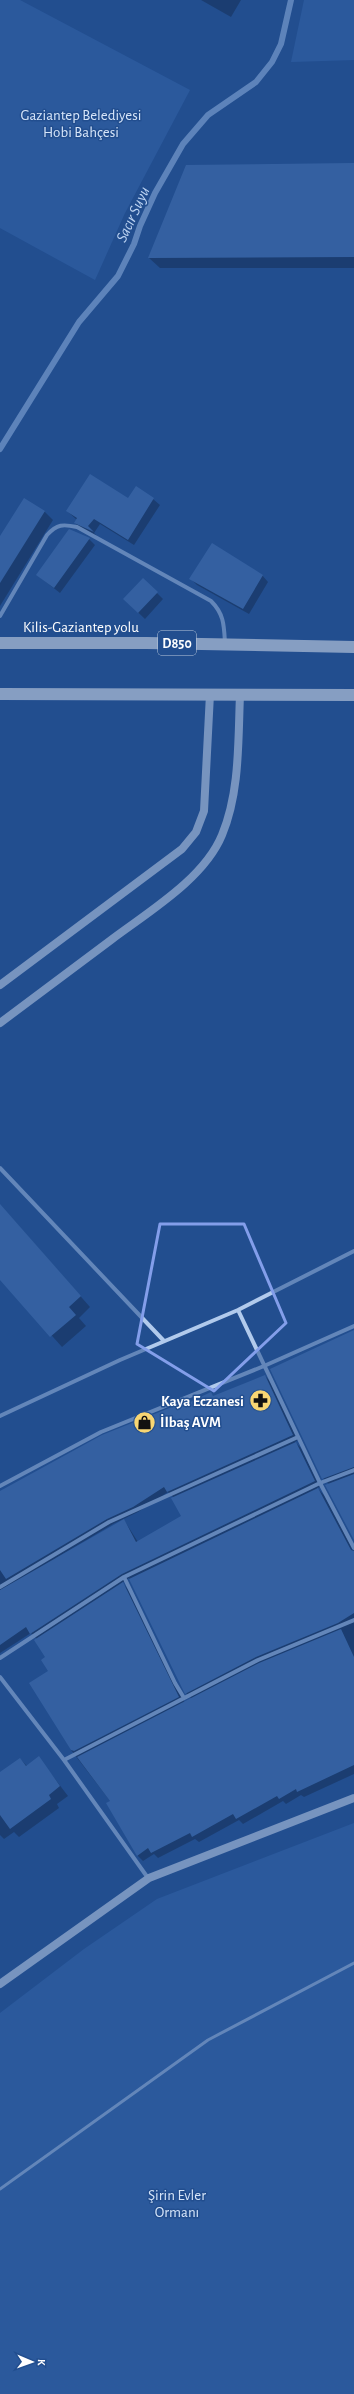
<svg xmlns="http://www.w3.org/2000/svg" width="354" height="2394" font-family="'Alegreya Sans',sans-serif">
<style>
.green{fill:#3567ac}
.shadow{fill:#0007;fill-rule:evenodd}
.lines{fill:none;stroke-linecap:round;stroke-linejoin:round}
.stream{stroke:#a5c4ed;stroke-width:6}
.building{fill:#4a77b6}
.lane{stroke:#b1caec;stroke-width:3}
.street{stroke:#b1caec;stroke-width:4}
.secondary{stroke:#dde8f9;stroke-width:8}
.highway{stroke:#fff;stroke-width:12}
.marked{fill:none;stroke:#839eea;stroke-width:3;stroke-linejoin:round}
.labels{text-anchor:middle;stroke-width:3;stroke-linejoin:round;paint-order:stroke}
.shield{fill:#224e8f;stroke:#bdcadd;stroke-width:1}
.shield-label{font-size:14px;font-weight:bold;fill:#fff}
.park-label{font-size:15px;fill:#d6e5f9;stroke:#224e8f}
.street-label{font-size:15px;fill:#fff;stroke:#224e8f}
.poi-label{font-size:15px;font-weight:bold;fill:#fff;stroke:#224e8f;text-anchor:end}
.water-label{font-size:16px;font-style:italic;fill:#bdd4f3;stroke:#224e8f}
</style>
<rect width="100%" height="100%" fill="#224e8f"/>
<path class="green" d="M0 0H20L190 90 125 213 95 280 0 228Z
M304 0H354V60L291 62Z
M354 1823V2394H0V2013L84 1949 157 1899Z"/>
<path class="shadow" d="M201 0H241L231 17Z
M354 164V268H160L149 258Z
M153 499 160 505 134 545 100 524 94 533 97 536 81 529 75 523 77 520 67 511 129 500Z
M44 511 53 520 0 606V538Z
M69 530 89 539 95 545 60 593 37 575Z
M262 575 268 582 249 614 197 585 191 579Z
M143 579 163 599 145 619 124 599Z
M0 1208 11 1217 90 1307 79 1318 86 1326 62 1347 0 1278Z
M354 1333V1538L329 1484 323 1478Z
M265 1376 270 1381 298 1440 295 1442 301 1448 320 1487 317 1488 324 1495 354 1551V1774L304 1797 301 1795 286 1804 283 1801 243 1824 239 1820 199 1842 195 1839 158 1858 154 1854 143 1861 137 1855 111 1802 71 1750 46 1657 37 1639 31 1633 0 1653V1492L103 1436 211 1394 214 1397ZM168 1492 174 1498 183 1517 138 1542 124 1520 57 1559 56 1558 113 1524 138 1512ZM129 1578 186 1693 192 1699 185 1703 129 1590 122 1583Z
M39 1758 68 1796 57 1804 59 1808 19 1837 14 1832 4 1839 0 1835V1774L20 1759 27 1766Z"/>
<g class="lines">
<path class="stream" d="M0 449 79 322 118 276 134 244 140 226 155 193 183 144 208 115 256 82 272 62 281 44 291 0"/>
</g>
<path class="building" d="M354 163V257L148 258 186 165Z
M90 474 128 498 136 486 154 498 128 540 94 519 88 526 94 532 74 523 77 518 66 511Z
M24 498 45 511 0 583V536Z
M69 529 90 538 54 588 36 575Z
M212 543 263 575 243 609 189 579Z
M143 578 158 592 138 613 123 599Z
M0 1204 81 1296 69 1307 76 1315 50 1337 0 1280Z
M354 1330V1467L322 1479 270 1369Z
M265 1375 293 1435 167 1492 164 1487 133 1507 107 1519 6 1579 0 1570V1491L102 1435 187 1401 188 1403 211 1392 213 1396Z
M296 1442 315 1481 122 1574 30 1634 26 1627 0 1645V1590L124 1519 136 1542 181 1516 171 1498Z
M354 1474V1540L325 1485Z
M318 1488 351 1550 354 1551V1613L338 1623 256 1657 185 1694 129 1579Z
M123 1582 179 1697 74 1751 71 1750 29 1683 48 1671 41 1660 45 1657 34 1640Z
M341 1629 354 1657V1765L297 1792 296 1789 279 1799 277 1796 236 1819 233 1814 192 1837 190 1833 151 1853 148 1848 137 1856 106 1803 110 1801 77 1757 259 1663Z
M39 1756 60 1786 49 1795 51 1799 10 1829 0 1815V1772L20 1758 26 1766Z"/>
<g class="lines">
<path class="lane" d="M0 2189 208 2040 354 1963"/>
<path class="street" d="M0 616 47 535C57 524 63 524 77 527L211 601C224 614 224 625 225 643
M0 1168 164 1341
M238 1310 320 1483 354 1548
M0 1416 120 1360 238 1310 354 1251
M0 1486 101 1432 264 1366 354 1326
M124 1577 175 1683 184 1698
M0 1587 109 1522 298 1437
M0 1658 124 1577 320 1483 354 1470
M0 1677 64 1760 148 1878
M64 1760 258 1660 354 1620"/>
<path class="secondary" d="M0 985 182 849 196 832 204 811 210 694
M0 1023C37 995 74 968 111 940 148 912 204 879 222 835 240 792 238 741 240 695
M0 1984 149 1878 354 1798"/>
<path class="highway" d="M0 643H147L354 647
M0 694 354 695"/>
</g>
<path d="M0 0H354V2394H0ZM160 1224H244L286 1323 214 1391 137 1344Z" fill="#224e8f" fill-opacity=".55" fill-rule="evenodd"/>
<path class="marked" d="M160 1224H244L286 1323 214 1391 137 1344Z"/>
<defs>
<symbol id="pharmacy-disc" viewBox="-11 -11 22 22"><circle r="9.5" fill="#f8d673" stroke="#224e8f"/><path d="M-2-6h4v4h4v4h-4v4h-4v-4h-4v-4h4Z" fill="#111"/></symbol>
<symbol id="shop-disc" viewBox="-11 -11 22 22"><circle r="9.5" fill="#f8d673" stroke="#224e8f"/><path d="M-5-2.5h2.3a2.7 3.5 0 0 1 5.4 0H5L5.5 6h-11ZM-1.5-2.5h3a1.5 2.3 0 0 0-3 0Z" fill="#111"/></symbol>
</defs>
<g fill-rule="evenodd">
<use href="#pharmacy-disc" x="248" y="1388" width="25" height="25"/>
<use href="#shop-disc" x="132" y="1410" width="25" height="25"/>
</g>
<g class="labels">
<rect class="shield" x="158" y="631" width="38" height="24" rx="3"/>
<g class="shield-label">
<text x="177" y="648">D850</text>
</g>
<g class="park-label">
<text x="81" y="120">Gaziantep Belediyesi<tspan x="81" dy="17">Hobi Bahçesi</tspan></text>
<text x="177" y="2200">Şirin Evler<tspan x="177" dy="17">Ormanı</tspan></text>
</g>
<g class="street-label">
<text x="81" y="632">Kilis-Gaziantep yolu</text>
</g>
<g class="poi-label">
<text x="244" y="1406">Kaya Eczanesi</text>
<text x="160" y="1427" text-anchor="start">İlbaş AVM</text>
</g>
<g class="water-label">
<text transform="translate(132 214) rotate(-65)" y="6">Sacır Suyu</text>
</g>
</g>
<g transform="translate(32 2362) rotate(92)" stroke="#224e8f" stroke-width="3" paint-order="stroke">
<path d="M0-3L7 15L0 10L-7 15Z" fill="#ffffff"/>
<text y="-6" font-size="11" font-weight="bold" text-anchor="middle" fill="#ffffff">K</text>
</g>
</svg>
